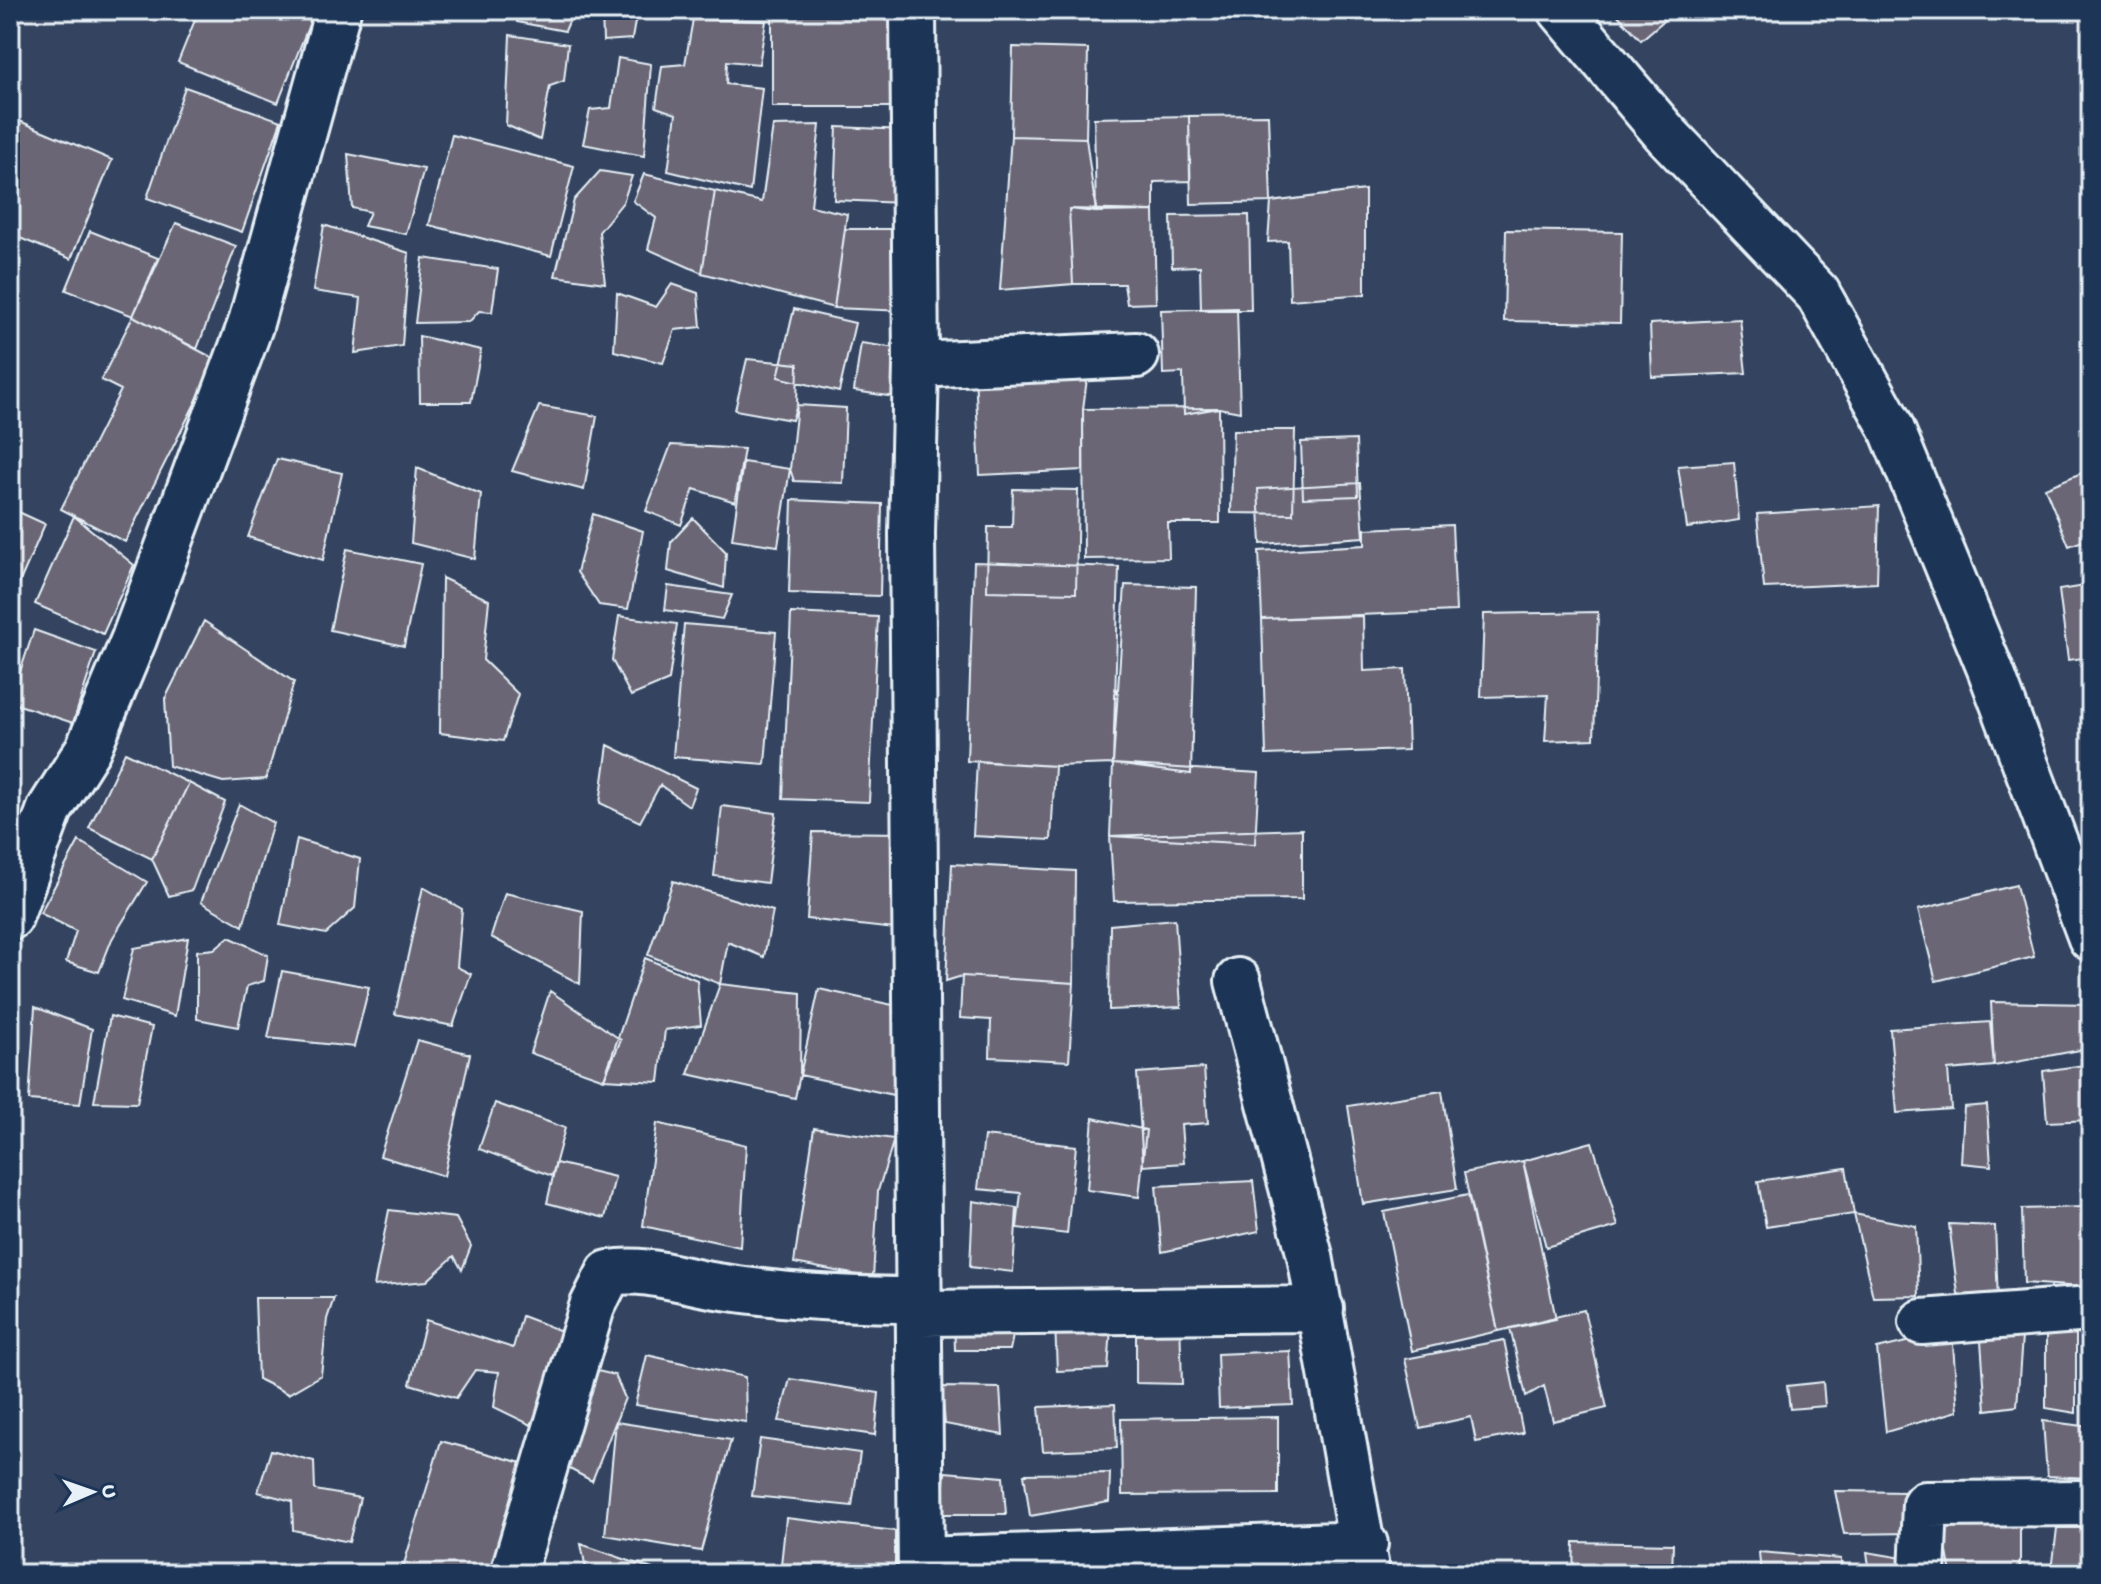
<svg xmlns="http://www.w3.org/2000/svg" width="2101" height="1584" font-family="'Gochi Hand',sans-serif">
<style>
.building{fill:#6a6675;stroke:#e8f1f8;stroke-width:2}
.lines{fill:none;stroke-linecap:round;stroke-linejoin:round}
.minor-casing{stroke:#e8f1f8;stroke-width:50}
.minor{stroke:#1d3557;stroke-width:44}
</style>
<rect width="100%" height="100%" fill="#344460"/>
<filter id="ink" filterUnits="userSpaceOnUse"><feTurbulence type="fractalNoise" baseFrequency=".0125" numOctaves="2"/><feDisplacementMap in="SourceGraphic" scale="16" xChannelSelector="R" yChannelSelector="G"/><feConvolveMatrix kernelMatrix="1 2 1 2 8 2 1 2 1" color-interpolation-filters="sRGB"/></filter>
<g filter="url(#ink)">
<path class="building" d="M199 10H295L312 17 278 103 178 62Z
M521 10H574L565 31 517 22Z
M598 10H637L632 39 603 41 602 11Z
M772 10H897V107H772Z
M1613 10H1676L1641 40Z
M693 19 766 21 759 64 727 61 726 84 762 88 750 191 668 171 676 114 656 107 662 66 685 64Z
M510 35 568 44 564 81 550 86 540 140 506 125Z
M1013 47 1088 49 1086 138 1011 136Z
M618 58 651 64 644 156 583 144 590 110 611 108Z
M185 87 281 121 242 232 147 198Z
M1268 115 1271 202 1191 204 1189 116Z
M1189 116 1190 181 1154 182V211L1096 212 1094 118Z
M10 117 112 160 71 259 10 234Z
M820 125 811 206 847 214 834 308 702 273 715 191 762 202 773 126Z
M837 127 905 130 902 203 834 200Z
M452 135 574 166 551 256 429 225Z
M1011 136 1086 138 1096 212 1069 209 1073 284 1000 290Z
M348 154 424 169 406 234 364 226 370 212 352 208Z
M600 171 632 176 623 202 599 232 605 283 555 276 574 200Z
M644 174 715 191 702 273 648 249 656 218 633 201Z
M1365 190V294L1290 300 1288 241 1268 242 1271 202Z
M1069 209 1154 211 1156 303 1127 304 1124 284H1073Z
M1249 215 1251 310H1201L1200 266 1172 267 1171 216Z
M176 223 236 246 197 349 133 316Z
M324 225 409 253 402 346 355 353 361 298 313 291Z
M845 229H907L905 311 834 308Z
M1506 230 1622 232 1620 323 1504 321Z
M90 231 158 258 133 316 66 290Z
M423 258 498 269 492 312 479 311 469 322 415 323Z
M672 284 698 293 701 327 675 330 663 363 614 351 617 293 656 307Z
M1237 308 1240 412 1219 408 1184 414 1183 373 1163 374 1161 310Z
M794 309 855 323 839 392 778 377Z
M133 316 217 360 125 542 61 509 121 390 101 380Z
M1740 319 1746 373 1652 377 1650 324Z
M419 336 481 350 471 402H420Z
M861 343 910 350 902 398 854 391Z
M747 359 798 364 797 405 792 420 735 410Z
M1088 371 1083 409V470L980 475 975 374Z
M797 405 846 408 843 483 794 481 790 469Z
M539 406 597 416 584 490 512 471Z
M1219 408 1220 523H1168L1169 558 1084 559 1083 409Z
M1233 430H1295L1293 514 1231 513Z
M1356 440 1358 496 1303 498 1301 442Z
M671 445 744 449 735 502 694 489 681 525 646 511Z
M277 459 342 473 323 560 248 537Z
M743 462 790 469 778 546 732 539Z
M1734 462 1739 520 1687 528 1678 466Z
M417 468 481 494 475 559 411 543Z
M2091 469V538L2069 546 2045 488Z
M1360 483 1364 537 1261 544 1258 489Z
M1013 489 1078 490 1076 593 987 591 988 527H1012Z
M792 500 882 504 880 596 789 593Z
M1879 506 1877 583 1764 588 1757 514Z
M10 508 45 524 10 604Z
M593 514 643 531 628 609 599 605 577 572Z
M74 516 134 565 103 634 35 604Z
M693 518 726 552 724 588 668 571 671 542Z
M1452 525 1456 611 1262 619 1259 551 1365 545V529Z
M347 549 421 564 404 646 330 630Z
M974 562 1119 567 1113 764 1055 766 967 761Z
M442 578 489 600 483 660 518 694 503 741 440 733Z
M1125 585 1196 587 1191 774 1113 764Z
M2091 585V657L2068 660 2059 590Z
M668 586 732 595 722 619 665 610Z
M1598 612 1594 739 1545 741 1548 695 1481 697 1484 614Z
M791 613 878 617 869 802 783 799Z
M619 616 677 624 669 680 631 696 612 660Z
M1363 616 1364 671 1405 669 1408 750 1266 755 1262 619Z
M204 621 294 682 266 779 223 782 169 766 165 699Z
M684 624 776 632 765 764 673 757Z
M34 630 96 652 73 723 10 702Z
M608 745 696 788 689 806 660 785 640 822 600 803Z
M125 752 189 783 152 859 89 828Z
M977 761 1055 766 1051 840 973 836Z
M1113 764 1259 773 1255 844 1110 836Z
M189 783 225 802 192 890 169 896 152 859Z
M239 804 273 823 243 926 201 902Z
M722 806 776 813 767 883 714 876Z
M1302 829V899L1114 901 1110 836Z
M813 832 904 833 894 929 807 919Z
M297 839 360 859 355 908 326 934 280 925Z
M79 841 147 882 112 939 99 972 66 962 76 931 40 913Z
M952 864 1075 871 1074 983 962 976 946 981Z
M673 881 773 911 764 957 728 942 720 984 648 955Z
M2016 885 2034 957 1936 981 1918 910Z
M423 887 462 909 457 967 471 974 453 1026 395 1014Z
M505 893 583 911 580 984 491 937Z
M1175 919 1181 1007 1109 1010 1110 925Z
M229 937 268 955 264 981 247 986 238 1027 197 1019V951L214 949Z
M188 938 175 1016 122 1000 134 948Z
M645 958 697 980 701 1025 665 1030 659 1082 604 1079Z
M282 971 369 987 354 1047 268 1038Z
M962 976 1074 983 1069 1061 990 1057 991 1020 960 1018Z
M720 984 801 993 800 1075 795 1098 688 1074Z
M819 989 911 1009 893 1095 800 1075Z
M550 991 621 1040 604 1079 530 1053Z
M1991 1002 2089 1004 2091 1048 1994 1066Z
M35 1007 92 1029 80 1104 29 1100Z
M110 1016 152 1027 137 1103 94 1102Z
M1990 1022 1994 1066 1948 1070 1951 1109 1897 1113 1890 1029Z
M417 1040 470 1054 444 1176 380 1156Z
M2091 1064V1120L2047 1122 2043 1071Z
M1204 1068 1208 1123 1181 1125 1184 1163 1143 1166 1137 1073Z
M1442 1091 1457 1189 1363 1204 1348 1106Z
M495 1103 565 1128 552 1176 479 1149Z
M1987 1105 1991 1166 1961 1163 1964 1107Z
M1093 1118 1146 1130 1139 1197 1087 1190Z
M657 1123 746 1145 740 1247 643 1226Z
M814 1128 894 1139 878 1191 873 1278 794 1263Z
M984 1136 1076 1146 1067 1234 1017 1228 1021 1193 978 1189Z
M1592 1142 1618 1226 1546 1247 1523 1161Z
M1523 1161 1556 1319 1498 1331 1464 1173Z
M556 1163 615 1177 605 1218 547 1203Z
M1846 1168 1854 1214 1766 1227 1758 1181Z
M1253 1181 1259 1231 1162 1252 1156 1186Z
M1468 1195 1498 1331 1412 1351 1384 1212Z
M973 1201 1017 1208 1013 1272 970 1267Z
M2083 1207V1287L2024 1283 2022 1209Z
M389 1210 456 1218 471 1246 462 1270 454 1256 427 1281 374 1286Z
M1854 1214 1916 1226 1919 1296 1873 1297Z
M1949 1224 1995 1226 1998 1301 1958 1294Z
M255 1298H334L327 1319 321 1375 288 1394 258 1379Z
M1584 1310 1607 1408 1553 1421 1544 1386 1526 1396 1510 1328Z
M522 1316 572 1335 531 1425 494 1407 499 1372 475 1370 456 1398 410 1384 426 1320 513 1348Z
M954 1318 1015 1326 1010 1350H955Z
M1136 1320H1180L1182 1384 1136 1383Z
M2046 1322 2076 1324V1413L2046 1408Z
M1055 1323 1111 1328 1108 1369 1057 1371Z
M2023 1323 2017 1406 1986 1410 1980 1327Z
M1952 1331 1958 1411 1886 1432 1877 1349Z
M1504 1340 1523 1433 1476 1442 1471 1417 1420 1428 1405 1359Z
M1290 1351 1293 1405 1219 1408 1217 1354Z
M647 1355 745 1377 746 1422 635 1405Z
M593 1370 615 1375 625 1398 592 1481 553 1460Z
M790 1379 879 1393 875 1435 779 1421Z
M1823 1382 1825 1406 1790 1409 1787 1386Z
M942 1387 1000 1388 1003 1435 945 1424Z
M1115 1404 1117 1448 1043 1451 1039 1407Z
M1278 1417V1494L1122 1495 1121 1419Z
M2043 1421 2091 1427V1478L2047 1476Z
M616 1422 731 1440 701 1551 605 1535Z
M760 1439 860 1453 852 1506 752 1496Z
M441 1441 526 1464 497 1574H401Z
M271 1450 314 1461 315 1490 360 1498 349 1542 293 1530 292 1501 258 1492Z
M945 1472 1003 1477 1006 1514H942Z
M1110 1473 1109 1502 1030 1516 1024 1474Z
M1835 1491 1908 1492 1913 1533 1844 1534Z
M786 1518 895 1531V1574H780Z
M1942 1524H2020V1569L1951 1574Z
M2057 1528H2091V1574L2052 1571Z
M1574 1542 1673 1544 1672 1574H1573Z
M581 1544 658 1571V1574H587Z
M1759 1552 1841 1559V1574H1761Z
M1867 1552 1915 1560V1574H1870Z
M1345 1556 1347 1574H1297L1296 1558Z
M1210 1557 1272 1561V1574H1209Z"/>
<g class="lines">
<defs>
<path id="minor" d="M913 10 916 365 912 534 921 1574
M1561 10 1665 133 1818 294 1890 425 1990 669 2091 938
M916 365 1136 355
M10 917 50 809 88 749 134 639 250 326 338 10
M1238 981 1310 1256 1367 1574
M920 1313 1321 1309
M1922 1322 2091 1309
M922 1560 1365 1544
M513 1574 592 1307 609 1273C649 1267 678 1280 717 1286 785 1297 852 1300 920 1300
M1922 1574 1925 1504 2091 1503"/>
</defs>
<use href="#minor" class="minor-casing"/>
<use href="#minor" class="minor"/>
</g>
</g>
<rect width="2101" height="1584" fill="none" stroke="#1d3557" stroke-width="40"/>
<rect x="20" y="20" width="2061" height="1544" fill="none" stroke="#e8f1f8" stroke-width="3" filter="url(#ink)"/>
<g transform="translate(92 1492) rotate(88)" stroke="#1d3557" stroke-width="6" paint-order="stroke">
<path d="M0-6L14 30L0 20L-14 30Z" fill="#e8f1f8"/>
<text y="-12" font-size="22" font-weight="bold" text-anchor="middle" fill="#e8f1f8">U</text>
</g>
</svg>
